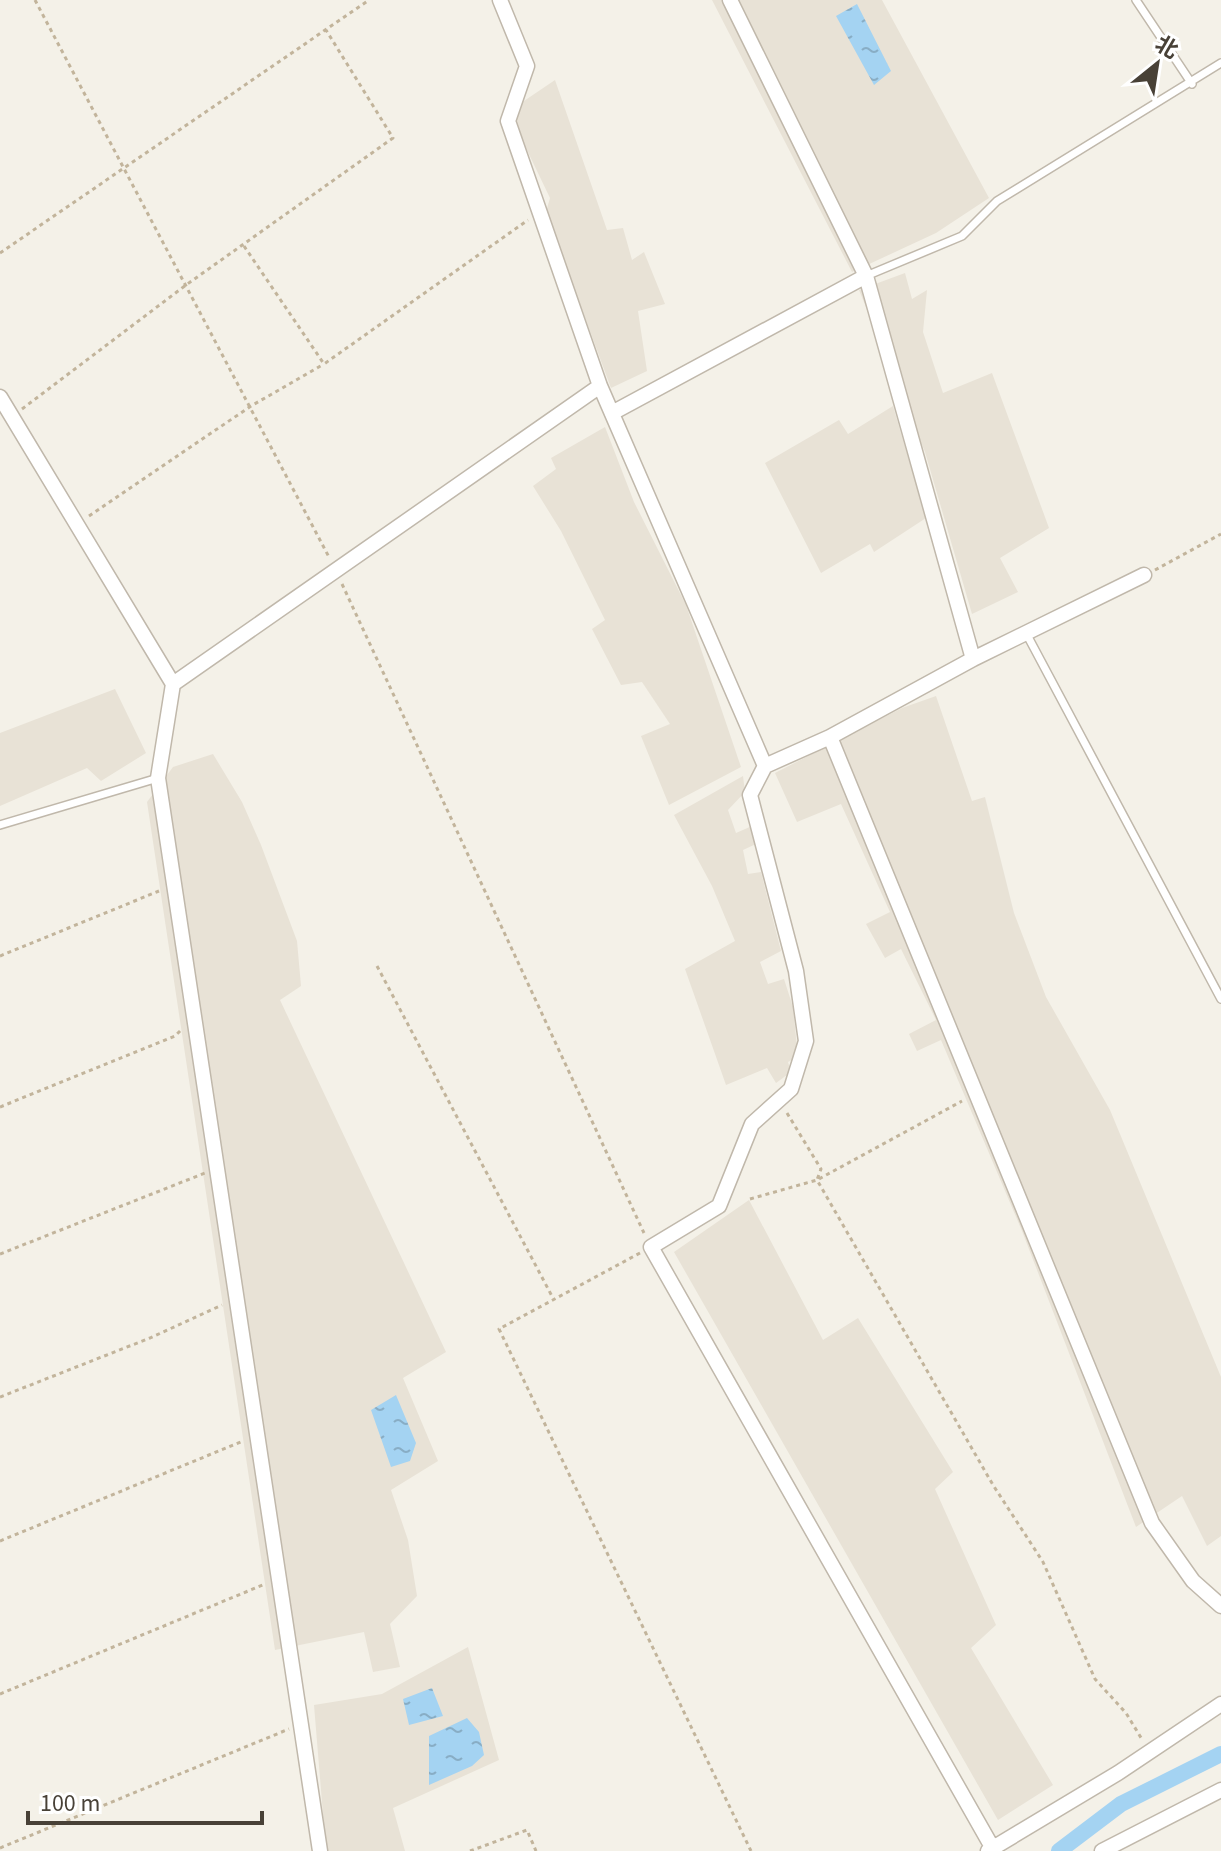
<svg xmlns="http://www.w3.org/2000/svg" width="1221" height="1851" font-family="'Source Sans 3','Noto Sans SC',sans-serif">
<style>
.residential{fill:#e8e2d6}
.water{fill:url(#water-ripples)}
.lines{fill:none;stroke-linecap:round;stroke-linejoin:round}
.canal{stroke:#a4d3f2;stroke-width:16}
.lane-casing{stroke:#c0b8ab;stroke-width:10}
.street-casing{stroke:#c0b8ab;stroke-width:17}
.path{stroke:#c2b49b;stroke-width:3;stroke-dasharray:4 4;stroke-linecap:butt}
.lane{stroke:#fff;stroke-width:7}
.street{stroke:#fff;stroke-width:14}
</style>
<defs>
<pattern id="water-ripples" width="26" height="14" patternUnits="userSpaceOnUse" patternTransform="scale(2)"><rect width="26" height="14" fill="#a4d3f2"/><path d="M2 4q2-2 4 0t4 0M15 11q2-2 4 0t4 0" fill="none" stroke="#88adc5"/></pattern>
</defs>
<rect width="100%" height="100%" fill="#f4f1e8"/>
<path class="residential" d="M712 0H882L989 198 936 233 852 272Z
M555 80 607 230 623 228 632 260 644 252 665 304 638 311 647 371 611 388 546 212 550 198 514 123 521 103Z
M905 273 912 299 927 290 923 332 943 393 992 373 1049 528 1000 558 1018 592 972 614 925 452 859 290Z
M893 406 926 518 874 552 870 544 821 573 765 463 839 420 848 434Z
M605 427 634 502 686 605 741 767 669 805 641 736 670 724 642 682 621 685 592 629 605 620 561 531 533 486 556 469 551 458Z
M115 689 146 753 101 781 87 768 0 806V733Z
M936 696 972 801 985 797 1014 913 1046 997 1110 1110 1221 1377V1536L1207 1546 1182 1496 1136 1527 1022 1231 941 1040 917 1051 909 1034 936 1020 901 949 885 958 866 924 890 912 841 804 797 822 775 773 902 708Z
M213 754 242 802 261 845 297 941 301 986 280 1000 446 1352 403 1378 438 1461 391 1490 408 1540 417 1596 390 1624 400 1667 373 1672 364 1632 275 1650 147 802 173 767Z
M743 776 745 792 728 810 736 833 752 826 756 844 743 850 748 874 761 872 781 951 760 962 768 984 784 979 793 1007 798 1057 788 1062 791 1072 776 1083 767 1068 726 1085 685 969 735 941 712 886 674 815Z
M749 1200 823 1340 858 1318 953 1472 935 1489 996 1625 971 1648 1053 1785 998 1820 674 1252Z
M468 1647 499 1760 393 1808 405 1851H326L314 1705 382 1694Z"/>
<path class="water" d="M857 4 891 71 874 85 836 16Z
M396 1395 416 1443 410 1461 391 1467 371 1410Z
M432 1688 443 1716 409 1725 403 1699Z
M467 1718 479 1732 484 1755 472 1766 429 1785V1736Z"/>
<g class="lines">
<path class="canal" d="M1059 1851 1121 1804 1221 1754"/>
<defs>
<path id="lane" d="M1136 0 1192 84
M866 276 962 236 997 201 1221 63
M1026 633 1221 999
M0 825 158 778"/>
<path id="street" d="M500 0 527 66 508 121 600 386 765 766 830 737
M866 276 973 659 1144 575
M0 397 173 684 600 386
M612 413 866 276 730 0
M973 659 830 737 1152 1523 1193 1581 1221 1606
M173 684 158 778 320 1851
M765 766 750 795 796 971 806 1041 791 1089 752 1124 719 1206 651 1247 992 1847
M988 1851 1118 1773 1221 1704
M1102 1851 1221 1790"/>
</defs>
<use href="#lane" class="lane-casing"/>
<use href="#street" class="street-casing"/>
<path class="path" d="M35 0 330 559
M244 246 324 364 528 220
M0 253 369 0
M22 409 186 285 393 138 326 30
M89 516 251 406 324 364
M1155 570 1221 534
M342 584 644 1233
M0 956 159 891
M377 966 554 1300
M0 1107 175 1036 181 1030
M787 1113 821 1169 817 1180 993 1485 1043 1562 1095 1679 1126 1713 1143 1741
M750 1199 817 1180 962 1101
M640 1253 499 1329 751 1851
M0 1254 205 1173
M0 1397 150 1338 222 1305
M0 1541 243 1441
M0 1694 265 1584
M0 1848 289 1729
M470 1851 527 1830 536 1851"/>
<use href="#lane" class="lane"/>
<use href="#street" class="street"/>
</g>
<g transform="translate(1157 64) rotate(30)" stroke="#ffffff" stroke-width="6" paint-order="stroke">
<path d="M0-6L14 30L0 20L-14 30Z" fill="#484137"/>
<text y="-12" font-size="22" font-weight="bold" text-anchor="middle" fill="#484137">北</text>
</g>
<path d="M28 1811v12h234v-12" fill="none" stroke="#484137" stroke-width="4"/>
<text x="40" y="1811" font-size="24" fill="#484137" stroke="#ffffff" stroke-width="6" paint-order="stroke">100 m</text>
</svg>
